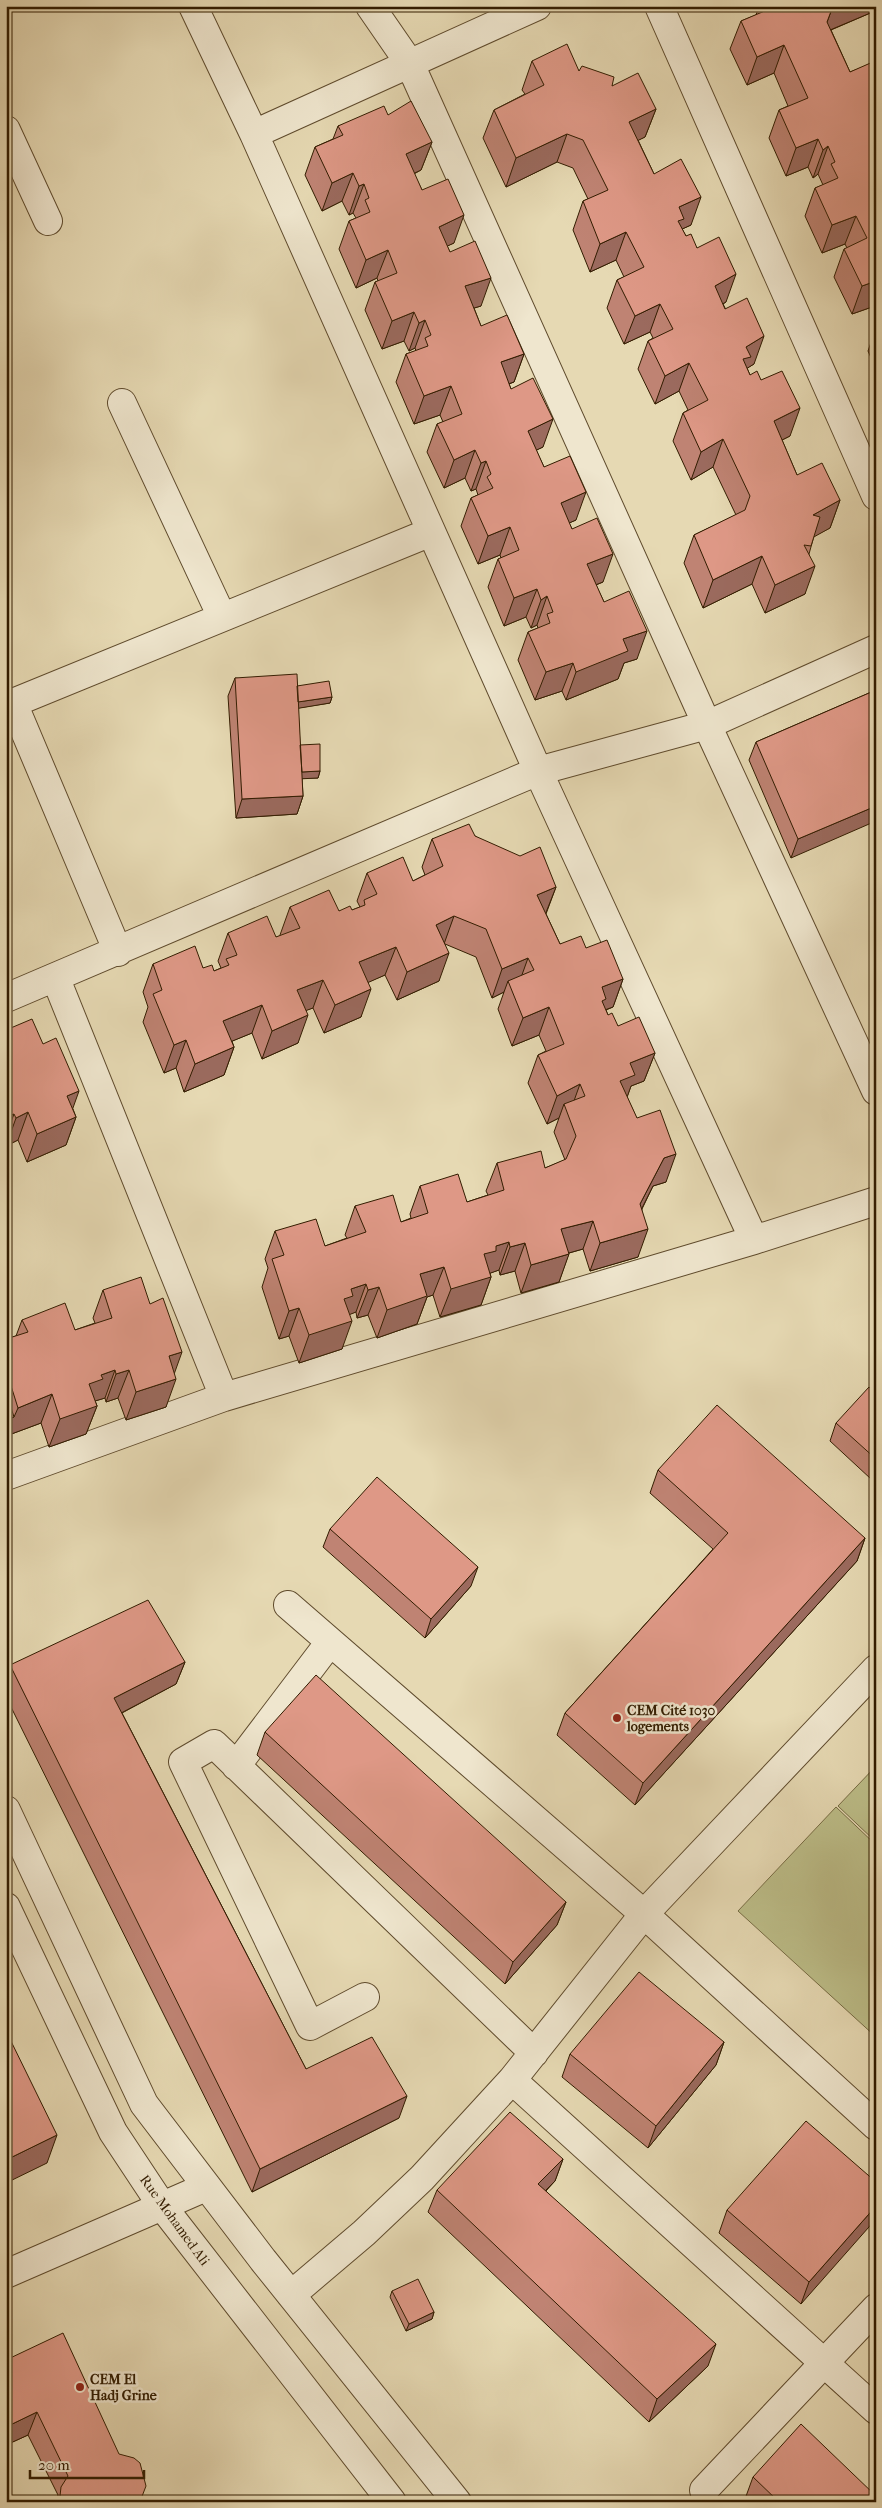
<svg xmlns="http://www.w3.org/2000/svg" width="882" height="2508" font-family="'IM FELL French Canon',serif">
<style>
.garden{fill:#bcbd88;stroke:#776c44}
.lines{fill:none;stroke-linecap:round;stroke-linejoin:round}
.minor-casing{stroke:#5f4b2d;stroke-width:30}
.minor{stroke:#efe6ce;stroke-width:28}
.wall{fill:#bf8373;stroke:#321c00}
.shaded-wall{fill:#9b6a5e;stroke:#321c00}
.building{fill:#de9886;stroke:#321c00}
.poi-dot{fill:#8f2418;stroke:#efe6ce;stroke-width:2}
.labels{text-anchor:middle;stroke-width:5;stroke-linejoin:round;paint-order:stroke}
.poi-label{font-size:14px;font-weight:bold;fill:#321c00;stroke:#efe6ce;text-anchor:start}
.street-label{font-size:14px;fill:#321c00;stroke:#efe6ce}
</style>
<rect width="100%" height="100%" fill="#e6d9b3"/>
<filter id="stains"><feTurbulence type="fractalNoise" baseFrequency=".004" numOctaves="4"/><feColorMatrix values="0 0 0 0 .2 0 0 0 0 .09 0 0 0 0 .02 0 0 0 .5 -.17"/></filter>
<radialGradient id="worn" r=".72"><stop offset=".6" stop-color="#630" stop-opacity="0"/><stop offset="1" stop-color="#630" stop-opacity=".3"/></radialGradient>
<path class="garden" d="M876 1766V1842L838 1806Z
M836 1807 876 1845V2037L738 1911Z"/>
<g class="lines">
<defs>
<path id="minor" d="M193 6 254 134 538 771 754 1240
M370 6 410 64 707 725 876 1091
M659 6 876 496
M6 130 48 221
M254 134 537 6
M122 403 222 617
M118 952 13 703 431 532
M56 979 224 1397
M6 998 538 771 707 725 876 649
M6 1476 224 1397 754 1240 876 1201
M288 1605 644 1914 876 2126
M236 1766 330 1642
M6 1810 144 2104 263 2260 457 2502
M6 1907 113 2132 162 2206 392 2502
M365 1997 310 2026 183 1762 214 1744 534 2053
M512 2080 876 2410
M6 2274 206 2187
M291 2295 364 2233 422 2178 512 2080 644 1914 876 1669
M704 2490 876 2308"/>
</defs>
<use href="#minor" class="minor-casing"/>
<use href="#minor" class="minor"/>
</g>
<path class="wall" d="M759 6H876L875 11 831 30 850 72 876 62V315L872 307 852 314 834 277 844 249 847 248 845 244 822 253 805 216 815 188 823 185 818 174 813 178 808 167 786 176 769 138 779 110 788 106 774 73 747 85 730 49 741 21 756 15Z
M532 61 579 71 612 86 656 109 645 137 638 140 654 174 691 225 682 229 686 236 697 248 726 302 723 304 754 364 747 368 750 375 761 380 790 436 782 440 797 475 840 500 830 528 814 536 809 554 805 594 765 613 752 584 703 608 684 563 694 535 736 515 713 467 691 480 673 441 683 413 688 410 679 391 655 404 638 369 648 341 653 338 650 332 624 344 607 308 617 280 624 277 616 260 590 272 573 230 583 201 588 199 573 168 557 162 506 187 483 138 494 110 525 94 522 90Z
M388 115 432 142 421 170 414 174 422 190 454 243 447 246 450 252 481 306 474 308 481 326 524 354 514 382 509 384 511 389 543 447 536 450 544 467 576 520 569 523 572 529 603 582 596 585 604 602 637 659 624 663 618 679 566 700 562 691 535 700 518 660 528 632 538 628 537 625 531 628 526 617 504 626 488 587 498 559 501 558 500 555 478 564 461 526 471 498 478 495 476 489 471 491 465 478 444 488 427 452 437 424 443 422 440 415 414 424 396 382 406 354 416 351 415 348 409 351 404 341 382 349 365 310 375 282 378 281 377 278 356 288 339 249 349 221 356 218 353 213 349 215 342 201 322 211 305 175 315 147 333 139 338 126Z
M876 328V369L868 351Z
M235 678 297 686 332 697 330 703 298 708 300 745 320 771 318 778H302L303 796 297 814 236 818 228 696Z
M876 690 791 858 749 760 756 742Z
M475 836 556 887 546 914 560 944 586 948 623 979 613 1007 606 1010 608 1015 618 1026 655 1053 644 1081 631 1086 627 1097 666 1182 653 1186 642 1209 638 1257 590 1271 583 1249 569 1253 559 1282 521 1293 515 1271 500 1275 499 1270 490 1273 491 1277 481 1305 440 1317 433 1295 427 1297 417 1324 377 1338 368 1315 357 1318 356 1312 349 1314 342 1349 299 1363 289 1336 279 1339 262 1287 268 1268 265 1259 275 1231 325 1246 347 1238 345 1235 355 1206 401 1222 411 1218 410 1214 420 1186 467 1202 488 1195 486 1191 497 1163 545 1168 565 1160 554 1132 559 1118 547 1124 528 1083 538 1055 546 1051 539 1035 512 1046 498 1009 504 992 492 998 476 957 445 944 439 981 397 1000 385 975 368 982 361 1017 324 1033 313 1008 306 1010 298 1043 262 1059 252 1033 232 1041 234 1047 224 1075 184 1092 176 1068 164 1073 143 1022 148 1007 143 992 153 964 203 968 214 971 221 968 218 961 228 933 276 937 280 936V935L290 907 339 911 352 910 360 907 357 901 367 873 413 881 425 875 422 867 432 839Z
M6 1030 73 1109 76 1117 66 1145 27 1162 18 1140 6 1146Z
M103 1290 174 1373 166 1407 126 1420 118 1398 106 1402 105 1398 95 1401 97 1406 86 1434 49 1447 41 1423 6 1436V1339L16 1336 22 1320 75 1330 95 1323 93 1318Z
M876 1393V1482L871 1479 830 1441 836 1423Z
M658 1470 865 1538 857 1561 635 1805 557 1735 565 1713 713 1549 650 1493Z
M330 1529 471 1586 425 1638 323 1547Z
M185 1662 176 1684 122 1713 306 2069 399 2118 252 2192 6 1697V1675L10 1665Z
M265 1732 566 1902 557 1925 505 1984 257 1755Z
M724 2042 716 2065 648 2148 562 2077 570 2054Z
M563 2159 555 2181 546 2191 708 2366 649 2422 428 2212 437 2190Z
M876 2182 801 2304 719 2233 727 2210Z
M392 2291 434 2312 432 2319 406 2331 390 2297Z
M6 2360 141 2500 142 2502H56L58 2495 28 2435 6 2445Z
M753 2477 876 2502H747L745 2499Z"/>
<path class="shaded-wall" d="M833 6H876V8L875 11 823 33Z
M784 45 774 73 747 85 757 57Z
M656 109 645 137 619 150 629 122Z
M876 112V135L871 114Z
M567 134 557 162 506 187 516 158Z
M818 139 808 167 786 176 796 148Z
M432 142 421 170 396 182 406 154Z
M828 146 818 174 813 178 823 150Z
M353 173 342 201 322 211 332 183Z
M364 184 353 213 349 215 359 186Z
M701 197 691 225 680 230 674 247 679 207Z
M464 215 454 243 428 255 439 227Z
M856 216 845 244 822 253 832 225Z
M626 232 616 260 590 272 600 244Z
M388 250 377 278 356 288 366 260Z
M736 274 726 302 704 314 715 286Z
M491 278 481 306 454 314 465 286Z
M876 281V296L872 307 852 314 862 286Z
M660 304 650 332 624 344 635 316Z
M414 312 404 341 382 349 392 321Z
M425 320 415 348 409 351 419 323Z
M764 336 754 364 746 369 733 387 746 347Z
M524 354 514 382 490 390 501 362Z
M689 363 679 391 655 404 665 376Z
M451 386 440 415 414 424 424 396Z
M800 408 790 436 764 449 774 421Z
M553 419 543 447 518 459 528 431Z
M723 439 713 467 691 480 701 452Z
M475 450 465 478 444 488 454 460Z
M486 461 476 489 471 491 481 463Z
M586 492 576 520 551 531 561 503Z
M840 500 830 528 803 543 813 515Z
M510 527 500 555 478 564 488 536Z
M613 554 603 582 577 592 587 564Z
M762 556 752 584 703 608 713 580Z
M815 566 805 594 765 613 775 585Z
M537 589 526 617 504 626 514 598Z
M547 596 537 625 531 628 541 600Z
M647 631 637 659 624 663 618 679 566 700 576 672 623 639Z
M573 663 562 691 535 700 546 672Z
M332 697 330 703 294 709 297 702Z
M320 771 318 778 297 779 300 772Z
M303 796 297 814 236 818 242 799Z
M876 806V821L791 858 798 839Z
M556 887 545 915 537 895Z
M454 916 444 944 436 925Z
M396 947 385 975 349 991 359 962Z
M449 953 439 981 397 1000 407 972Z
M528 958 518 986 508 981 504 992 492 998 502 969Z
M623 979 613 1007 602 1011V987Z
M323 980 313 1008 286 1018 297 990Z
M371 989 361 1017 324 1033 335 1005Z
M262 1005 252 1033 213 1049 223 1021Z
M549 1007 539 1035 512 1046 523 1018Z
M308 1015 298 1043 262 1059 272 1031Z
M186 1040 176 1068 164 1073 174 1045Z
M234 1047 224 1075 184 1092 195 1064Z
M655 1053 644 1081 631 1086 625 1103 620 1081 630 1063Z
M580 1084 570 1112 564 1104 559 1118 547 1124 557 1096Z
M79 1091 69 1119 67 1096Z
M28 1112 18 1140 6 1146 16 1118Z
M14 1114 6 1135V1117Z
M76 1117 66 1145 27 1162 37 1134Z
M676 1154 666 1182 653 1186 630 1232 640 1204 664 1158Z
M593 1221 583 1249 551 1258 561 1229Z
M648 1229 638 1257 590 1271 600 1243Z
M509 1242 499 1270 488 1274 491 1277 481 1305 440 1317 451 1289 484 1254 496 1246Z
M525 1243 515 1271 500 1275 510 1247Z
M569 1254 559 1282 521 1293 531 1265Z
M444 1267 433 1295 427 1297 417 1324 377 1338 387 1310 420 1274Z
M366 1284 356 1312 346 1316 352 1321 342 1349 299 1363 309 1335 344 1299 351 1289Z
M379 1287 368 1315 357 1318 368 1290Z
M299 1308 289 1336 279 1339 289 1311Z
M182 1352 172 1380 169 1356Z
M115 1370 105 1398 95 1401 97 1406 86 1434 49 1447 60 1419 89 1384 101 1375Z
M129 1370 118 1398 106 1402 116 1374Z
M176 1379 166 1407 126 1420 136 1392Z
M52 1394 41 1423 6 1436V1420L14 1417 18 1408Z
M865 1538 857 1561 635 1805 643 1783Z
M478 1567 471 1586 425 1638 431 1619Z
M185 1662 176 1684 106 1721 114 1698Z
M566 1902 557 1925 505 1984 513 1962Z
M724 2042 716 2065 648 2148 656 2126Z
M407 2096 399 2118 252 2192 260 2169Z
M57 2135 47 2163 6 2183V2160Z
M563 2159 555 2181 530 2206 538 2184Z
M876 2206V2219L801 2304 809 2282Z
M434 2312 432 2319 406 2331 409 2324Z
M716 2344 708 2366 649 2422 657 2399Z
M37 2412 28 2435 6 2445V2427Z"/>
<path class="building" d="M761 6H833L827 22 850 72 875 61 876 62V112L871 114 876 126V281L862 286 844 249 867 238 856 216 832 225 815 188 838 178 831 164 835 162 828 146 823 150 818 139 796 148 779 110 808 98 784 45 757 57 741 21 767 10Z
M567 44 579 71 582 66 614 77 612 86 638 73 656 109 629 122 654 174 681 159 701 197 679 207 684 219 678 221 686 236 691 234 697 248 719 237 736 274 715 286 725 309 747 298 764 336 746 347 751 357 743 359 750 375 757 371 761 380 782 371 800 408 774 421 797 475 822 463 840 500 813 515 820 517 811 546 804 545 815 566 775 585 762 556 713 580 694 535 745 510 750 496 723 439 701 452 683 413 708 400 689 363 665 376 648 341 673 329 660 304 635 316 617 280 644 267 626 232 600 244 583 201 608 190 583 140 567 134 516 158 494 110 544 85 532 61Z
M411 101 432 142 406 154 422 190 448 179 464 215 439 227 450 252 475 241 491 278 465 286 481 326 507 315 524 354 501 362 511 389 533 378 553 419 528 431 544 467 570 456 586 492 561 503 572 529 597 518 613 554 587 564 604 602 629 591 647 631 623 639 628 651 576 672 573 663 546 672 528 632 550 623 547 614 553 612 547 596 541 600 537 589 514 598 498 559 519 550 510 527 488 536 471 498 493 488 487 477 491 474 486 461 481 463 475 450 454 460 437 424 462 414 451 386 424 396 406 354 428 346 425 338 431 335 425 320 419 323 414 312 392 321 375 282 397 273 388 250 366 260 349 221 370 212 365 200 369 198 364 184 359 186 353 173 332 183 315 147 343 135 338 126 384 106 388 115Z
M297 674 303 796 242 799 235 678Z
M329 681 332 697 298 702 297 686Z
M876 690V806L798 839 756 742Z
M320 744V771L302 772 300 745Z
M469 824 475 836 520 856 540 847 556 887 537 895 560 944 581 936 586 948 607 940 623 979 602 987 606 999 602 1001 608 1015 612 1013 618 1026 639 1017 655 1053 630 1063 635 1075 620 1081 637 1118 660 1110 676 1154 664 1158 640 1204 648 1229 600 1243 593 1221 561 1229 569 1254 531 1265 525 1243 510 1247 509 1242 496 1246V1251L484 1254 491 1277 451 1289 444 1267 420 1274 427 1296 387 1310 379 1287 368 1290 366 1284 351 1289 353 1296 344 1299 352 1321 309 1335 299 1308 289 1311 272 1259 284 1255 275 1231 316 1219 325 1246 366 1232 355 1206 393 1195 401 1222 428 1213 420 1186 458 1174 467 1202 504 1190 497 1163 541 1151 545 1168 566 1159 576 1136 564 1104 585 1096 580 1084 557 1096 538 1055 564 1044 549 1007 523 1018 508 981 534 970 528 958 502 969 486 929 454 916 436 925 449 953 407 972 396 947 359 962 371 989 335 1005 323 980 297 990 308 1015 272 1031 262 1005 223 1021 234 1047 195 1064 186 1040 174 1045 153 994 162 990 153 964 195 946 203 968 212 965 214 971 229 965 226 959 237 955 228 933 267 916 276 937 300 928 290 907 329 890 339 911 350 906 352 910 365 905 364 900 377 894 367 873 403 857 413 881 443 866 432 839Z
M32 1019 43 1044 56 1038 79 1091 67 1096 76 1117 37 1134 28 1112 16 1118 14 1114 6 1117V1062H7L6 1060V1030Z
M141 1277 150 1304 163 1298 182 1352 169 1356 176 1379 136 1392 129 1370 116 1374 115 1370 101 1375 103 1379 89 1384 97 1406 60 1419 52 1394 18 1408 6 1370V1339L28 1332 22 1320 65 1303 75 1330 112 1318 103 1290Z
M869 1387 876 1393V1459L836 1423Z
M6 1392 14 1417 6 1420Z
M717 1405 865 1538 643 1783 565 1713 728 1533 658 1470Z
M377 1477 478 1567 431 1619 330 1529Z
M148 1600 185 1662 114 1698 306 2069 372 2037 407 2096 260 2169 10 1665Z
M316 1675 566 1902 513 1962 265 1732Z
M639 1972 724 2042 656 2126 570 2054Z
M6 2031 57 2135 6 2160Z
M510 2112 563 2159 538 2184 716 2344 657 2399 437 2190Z
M806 2121 876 2182V2206L809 2282 727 2210Z
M418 2279 434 2312 409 2324 392 2291Z
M63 2333 119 2454 134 2458 140 2463 146 2486 141 2499 142 2502H61L60 2496 61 2487 68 2476 37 2412 6 2427V2360Z
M801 2424 876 2496V2502H779L753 2477Z"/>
<g class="poi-dot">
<circle cx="617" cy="1718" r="5"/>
<circle cx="80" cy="2387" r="5"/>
</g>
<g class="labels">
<g class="poi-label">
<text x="627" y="1715">CEM Cité 1030<tspan x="627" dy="16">logements</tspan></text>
<text x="90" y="2384">CEM El<tspan x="90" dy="16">Hadj Grine</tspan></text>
</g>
<g class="street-label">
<text transform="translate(175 2220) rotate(54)" y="5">Rue Mohamed Ali</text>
</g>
</g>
<rect width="882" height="2508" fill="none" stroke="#e6d9b3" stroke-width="25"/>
<rect x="8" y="8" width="867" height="2493" fill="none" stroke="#321c00" stroke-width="2.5"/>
<rect x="12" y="12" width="857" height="2483" fill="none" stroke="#321c00"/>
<path d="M30 2470v8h114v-8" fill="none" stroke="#321c00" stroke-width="2.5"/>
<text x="38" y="2470" font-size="15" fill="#321c00" stroke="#efe6ce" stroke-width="4" paint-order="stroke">20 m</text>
<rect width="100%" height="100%" filter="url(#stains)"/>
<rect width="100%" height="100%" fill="url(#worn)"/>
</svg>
